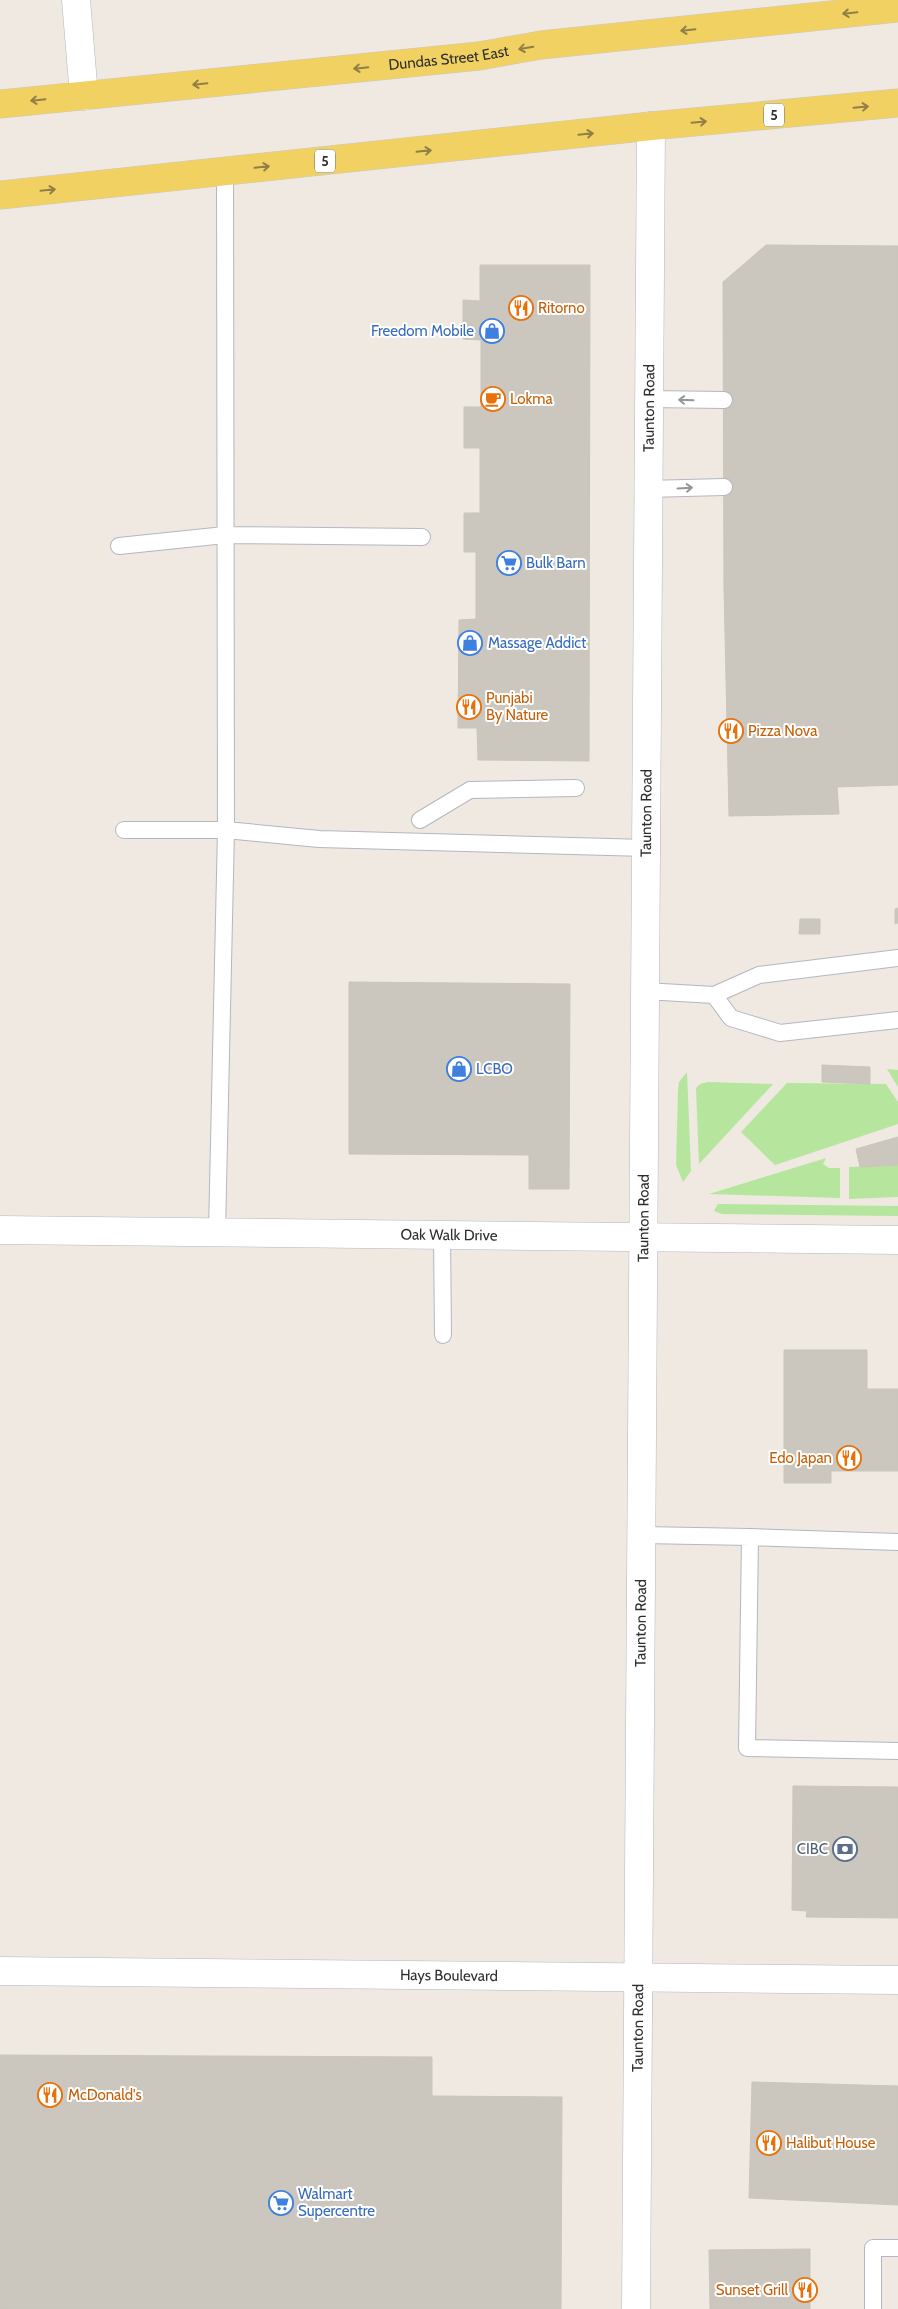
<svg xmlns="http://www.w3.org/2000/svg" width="898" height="2309" font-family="Cabin,sans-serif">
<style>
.green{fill:#b6e59e}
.building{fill:#cbc7bf;stroke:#cbc5ba}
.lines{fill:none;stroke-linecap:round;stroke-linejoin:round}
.service-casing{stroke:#b4b7c1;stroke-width:18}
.minor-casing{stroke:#b4b7c1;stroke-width:29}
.primary-casing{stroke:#c9c9c9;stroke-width:29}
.service{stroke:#fff;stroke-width:16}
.minor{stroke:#fff;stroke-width:28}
.primary{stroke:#f2d163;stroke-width:28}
.oneway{stroke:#908048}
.oneway2{stroke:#969696}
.labels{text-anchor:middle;stroke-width:4;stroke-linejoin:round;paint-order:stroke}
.shield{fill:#fff;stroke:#6d6d6d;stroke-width:1}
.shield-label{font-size:14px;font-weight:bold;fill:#2e2e2e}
.street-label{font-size:15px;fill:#2e2e2e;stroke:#fff}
.food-label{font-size:15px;fill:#c56008;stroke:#fff;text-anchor:start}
.shop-label{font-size:15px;fill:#366cbe;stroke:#fff;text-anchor:start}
.service-label{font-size:15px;fill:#4e5e75;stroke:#fff;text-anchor:end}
</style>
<rect width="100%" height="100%" fill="#efe9e1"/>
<path class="green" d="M887 1069 898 1070V1087Z
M687 1072 691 1171 683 1182 676 1165 678 1091 679 1082Z
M708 1082 773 1084 699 1164 696 1088 700 1084Z
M787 1083 886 1084 898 1102V1124L775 1165 741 1132Z
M826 1158 823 1164 829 1168H840V1198L709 1194Z
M898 1165V1197L849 1199V1167Z
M718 1204 898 1206V1216L722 1214 714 1211Z"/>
<path class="building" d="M766 245 898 246V785L837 787 839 814 729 816 724 589 723 282Z
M480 265H590L589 761 478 760 477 728H458L459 620 476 619V552H464V513H480V448H464V407H481V340L463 339V300L480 301Z
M898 908V923L895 924V909Z
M800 919H820V934H799Z
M349 982 570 984 569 1189H529V1155L349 1154Z
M822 1065 870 1067V1084L822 1082Z
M898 1137V1165L860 1167 856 1149Z
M784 1350H867V1389H898V1471H831V1483H784Z
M793 1786 898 1787V1918L806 1917 807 1911 792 1910Z
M0 2055 432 2057V2096L562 2097 561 2309H0Z
M752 2082 898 2086V2205L749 2198Z
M810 2249V2309H710L709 2250Z"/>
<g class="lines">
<defs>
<path id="service" d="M649 399 724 400
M647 489 724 487
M119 546 225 535 422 537
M420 820 470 790 576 788
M124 830H226L319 839 646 848
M645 991 714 995 759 975 898 958
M714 995 731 1018 780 1033 898 1020
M217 1232 226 830 225 171
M442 1234 443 1335
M642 1535 750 1537 898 1542
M750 1537 747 1748 898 1751
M873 2309V2248H898"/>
<g id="minor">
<path d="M76 0 84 96"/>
<path id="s1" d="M0 1230 898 1240"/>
<path id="s2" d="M0 1971 898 1980"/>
<path id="s3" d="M636 2309 651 126"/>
</g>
<g id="primary">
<path id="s4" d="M0 104 479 56 541 45 898 8"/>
<path d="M0 195 651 126 898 103"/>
</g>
</defs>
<use href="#service" class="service-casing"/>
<use href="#minor" class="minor-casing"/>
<use href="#primary" class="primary-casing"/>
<use href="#service" class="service"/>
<use href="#minor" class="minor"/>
<use href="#primary" class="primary"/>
</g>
<defs><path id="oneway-shaft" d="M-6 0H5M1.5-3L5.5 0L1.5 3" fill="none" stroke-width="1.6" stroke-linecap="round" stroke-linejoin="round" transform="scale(1.25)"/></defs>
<g class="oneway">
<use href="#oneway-shaft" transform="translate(850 13) rotate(174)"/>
<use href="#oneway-shaft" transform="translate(688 30) rotate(174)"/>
<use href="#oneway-shaft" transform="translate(526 48) rotate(171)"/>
<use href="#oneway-shaft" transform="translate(361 68) rotate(174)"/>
<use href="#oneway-shaft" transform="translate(200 84) rotate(174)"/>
<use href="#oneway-shaft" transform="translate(38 100) rotate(174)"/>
<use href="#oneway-shaft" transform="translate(861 107) rotate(-5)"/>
<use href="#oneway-shaft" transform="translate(699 122) rotate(-5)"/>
<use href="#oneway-shaft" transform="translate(586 134) rotate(-6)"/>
<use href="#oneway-shaft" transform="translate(424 151) rotate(-6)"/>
<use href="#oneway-shaft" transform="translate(262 167) rotate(-6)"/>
<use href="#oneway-shaft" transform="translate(48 190) rotate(-6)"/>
</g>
<g class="oneway2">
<use href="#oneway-shaft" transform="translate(686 400) rotate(-178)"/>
<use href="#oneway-shaft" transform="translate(685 488) rotate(-3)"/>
</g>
<defs>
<symbol id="restaurant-ring" viewBox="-11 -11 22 22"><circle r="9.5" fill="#fff" stroke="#e8710a" stroke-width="1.5"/><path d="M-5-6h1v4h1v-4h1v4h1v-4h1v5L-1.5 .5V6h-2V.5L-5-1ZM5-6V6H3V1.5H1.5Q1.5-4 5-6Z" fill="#e8710a"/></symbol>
<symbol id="shop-ring" viewBox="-11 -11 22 22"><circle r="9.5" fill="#fff" stroke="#3f7fe0" stroke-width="1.5"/><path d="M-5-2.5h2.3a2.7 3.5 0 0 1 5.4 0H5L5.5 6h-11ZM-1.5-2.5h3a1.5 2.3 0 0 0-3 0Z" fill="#3f7fe0"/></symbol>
<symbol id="cafe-ring" viewBox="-11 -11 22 22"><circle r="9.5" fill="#fff" stroke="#e8710a" stroke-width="1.5"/><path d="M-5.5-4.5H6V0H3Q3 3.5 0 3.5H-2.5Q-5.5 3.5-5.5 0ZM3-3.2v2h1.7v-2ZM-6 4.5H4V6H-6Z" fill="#e8710a"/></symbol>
<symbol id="supermarket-ring" viewBox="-11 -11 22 22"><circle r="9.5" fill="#fff" stroke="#3f7fe0" stroke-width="1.5"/><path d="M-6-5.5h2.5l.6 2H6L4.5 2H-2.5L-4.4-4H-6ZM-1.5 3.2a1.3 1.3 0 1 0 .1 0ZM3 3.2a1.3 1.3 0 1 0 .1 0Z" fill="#3f7fe0"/></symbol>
<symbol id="bank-ring" viewBox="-11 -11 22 22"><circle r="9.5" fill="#fff" stroke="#5c6f8a" stroke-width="1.5"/><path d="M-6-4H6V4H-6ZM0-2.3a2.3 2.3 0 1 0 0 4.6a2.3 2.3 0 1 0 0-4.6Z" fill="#5c6f8a"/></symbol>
</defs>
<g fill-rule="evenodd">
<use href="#restaurant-ring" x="507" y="294" width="28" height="28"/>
<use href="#shop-ring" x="478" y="317" width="28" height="28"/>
<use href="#cafe-ring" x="479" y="385" width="28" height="28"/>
<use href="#supermarket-ring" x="495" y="549" width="28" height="28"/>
<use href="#shop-ring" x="456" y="629" width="28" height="28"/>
<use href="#restaurant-ring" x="455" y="693" width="28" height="28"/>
<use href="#restaurant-ring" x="717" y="717" width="28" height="28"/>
<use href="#shop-ring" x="445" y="1055" width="28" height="28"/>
<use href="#restaurant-ring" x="835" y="1444" width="28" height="28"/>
<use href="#bank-ring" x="831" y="1835" width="28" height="28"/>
<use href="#restaurant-ring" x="36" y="2081" width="28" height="28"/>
<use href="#restaurant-ring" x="755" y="2129" width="28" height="28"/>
<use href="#supermarket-ring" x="267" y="2189" width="28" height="28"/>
<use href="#restaurant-ring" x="791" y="2276" width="28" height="28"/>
</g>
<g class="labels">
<g class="shield">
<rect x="764" y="103.5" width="20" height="23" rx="4"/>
<rect x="315" y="149.5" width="20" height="23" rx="4"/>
</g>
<g class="shield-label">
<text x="774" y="120">5</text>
<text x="325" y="166">5</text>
</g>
<g class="street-label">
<text dy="5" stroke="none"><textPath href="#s4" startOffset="451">Dundas Street East</textPath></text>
<text dy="5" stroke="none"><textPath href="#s3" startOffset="1901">Taunton Road</textPath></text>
<text dy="5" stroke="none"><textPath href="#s3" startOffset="1496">Taunton Road</textPath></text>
<text dy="5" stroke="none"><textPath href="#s3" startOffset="1091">Taunton Road</textPath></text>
<text dy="5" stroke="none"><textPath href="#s1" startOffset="449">Oak Walk Drive</textPath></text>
<text dy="5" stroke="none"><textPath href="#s3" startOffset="686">Taunton Road</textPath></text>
<text dy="5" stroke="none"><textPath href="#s2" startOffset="449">Hays Boulevard</textPath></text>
<text dy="5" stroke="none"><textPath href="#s3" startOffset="281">Taunton Road</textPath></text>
</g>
<g class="food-label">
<text x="538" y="313">Ritorno</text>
<text x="510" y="404">Lokma</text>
<text x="486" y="703">Punjabi<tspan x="486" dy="17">By Nature</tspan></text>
<text x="748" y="736">Pizza Nova</text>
<text x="832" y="1463" text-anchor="end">Edo Japan</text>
<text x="68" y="2100">McDonald's</text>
<text x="786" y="2148">Halibut House</text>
<text x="788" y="2295" text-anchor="end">Sunset Grill</text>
</g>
<g class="shop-label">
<text x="474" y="336" text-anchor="end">Freedom Mobile</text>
<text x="526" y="568">Bulk Barn</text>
<text x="488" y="648">Massage Addict</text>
<text x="476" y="1074">LCBO</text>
<text x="298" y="2199">Walmart<tspan x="298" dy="17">Supercentre</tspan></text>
</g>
<g class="service-label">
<text x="828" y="1854">CIBC</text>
</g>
</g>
</svg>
